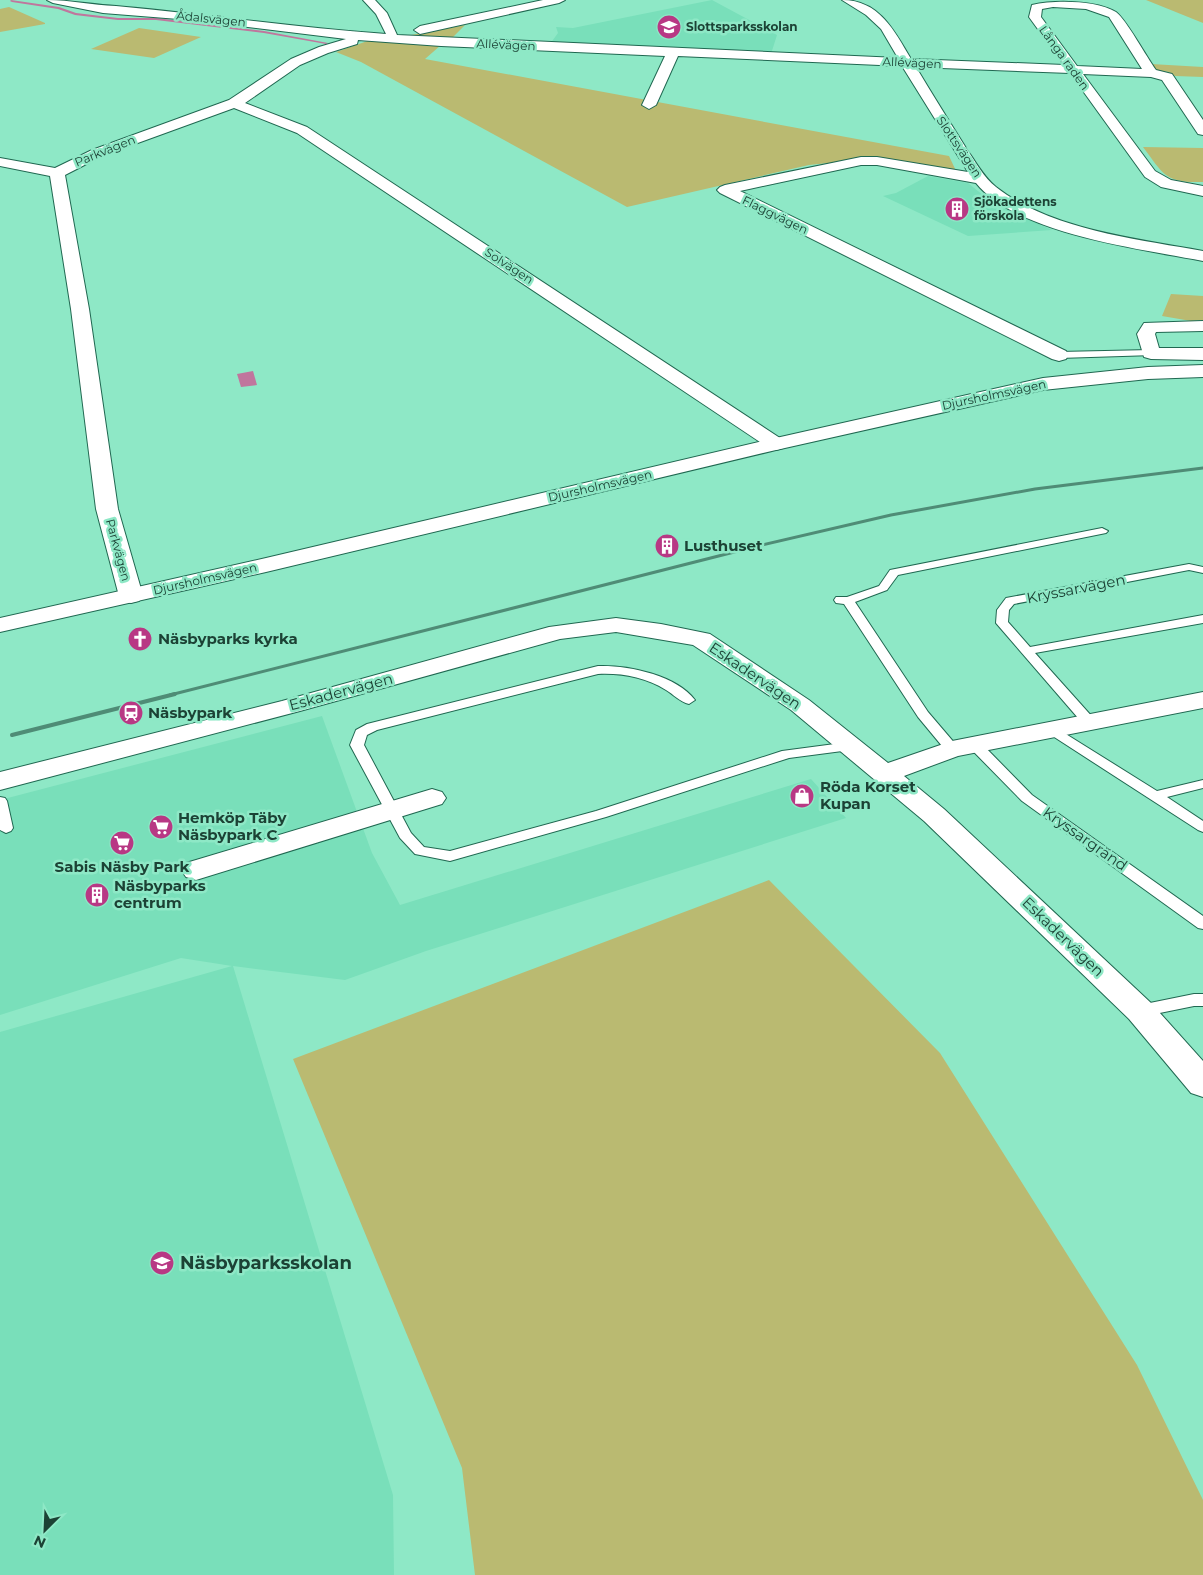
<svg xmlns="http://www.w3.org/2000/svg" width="1203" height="1575" font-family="Montserrat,sans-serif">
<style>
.built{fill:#79dfba}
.green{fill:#baba71}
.water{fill:#c0769d}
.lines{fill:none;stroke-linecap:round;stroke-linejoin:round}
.stream{fill:#c0769d;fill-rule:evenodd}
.service-casing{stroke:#206851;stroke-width:2}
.minor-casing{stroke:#206851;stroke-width:2}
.tertiary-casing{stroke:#206851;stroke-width:2}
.service{fill:#fff;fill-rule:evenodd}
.minor{fill:#fff;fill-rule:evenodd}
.tertiary{fill:#fff;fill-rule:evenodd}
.rail-far1{stroke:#4f8c76;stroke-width:3}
.rail{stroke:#4f8c76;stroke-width:4}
.labels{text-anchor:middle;stroke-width:5;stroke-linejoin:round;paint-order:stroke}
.far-street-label{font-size:12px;fill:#1c4235;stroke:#8ee8c6}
.far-poi-label{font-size:12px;font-weight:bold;fill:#1c4235;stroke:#8ee8c6;text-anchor:start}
.poi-label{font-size:15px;font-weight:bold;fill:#1c4235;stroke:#8ee8c6;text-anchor:start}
.street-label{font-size:15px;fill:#1c4235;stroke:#8ee8c6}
.near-poi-label{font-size:18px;font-weight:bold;fill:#1c4235;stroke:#8ee8c6;text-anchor:start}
</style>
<rect width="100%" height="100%" fill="#8ee8c6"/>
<path class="built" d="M712 0 777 35 771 54 550 44 558 33 556 27 573 28Z
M928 176 968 183 994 204 1052 230 968 236 883 196 896 193Z
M322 716 372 853 400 905 811 779 846 818 426 951 345 980 233 966 393 1495 394 1575H0V1032L232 966 181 958 0 1015V800Z"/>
<path class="green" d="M1146 0H1203V23Z
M9 7 45 23V24L0 32V9Z
M465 25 451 39 403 37 411 35Z
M139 28 201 37 154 58 91 49Z
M376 38 441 45 425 59 949 156 957 173 867 159 809 165 627 207 361 62 336 52Z
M1151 64 1203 67V77L1175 76 1169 72 1155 70Z
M1143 147 1203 148V182C1165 183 1164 175 1143 147Z
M1171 294 1203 296V320L1191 321 1162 316Z
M769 880 940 1053 1137 1365 1203 1500V1575H475L462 1468 293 1059Z"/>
<path class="water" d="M253 371 257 385 241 387 237 374Z"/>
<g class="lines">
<path class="stream" d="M11 0 59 7 76 13 118 18H156L264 31 328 43 326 44 264 33 156 20H118L75 15 58 9 12 2 10 1Z"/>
<defs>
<path id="service" d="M1151 350 1154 351V355L1059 358 1054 355 1059 352Z
M1102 528 1108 531 1106 533 898 575 887 590 855 602 928 712 957 746 959 749 957 752H947L918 717 844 604 836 603 834 600 836 597H847L879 586 890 570Z
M1189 564 1203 567V573L1189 570 1014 604 1009 610 1008 622 1030 647 1203 615V623L1035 653 1095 720 1097 723 1095 726H1085L996 623 997 610 1006 598Z
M598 666C628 665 676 675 695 700L689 704C680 702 673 694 666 690 645 677 622 673 598 674L377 730 367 735 364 745 411 833 424 847 450 851 596 811 782 751 850 742 857 746 850 750 789 758 606 817 450 861 415 854 400 838 350 745 356 730 367 724Z
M1053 726 1157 791 1203 780V788L1167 797 1203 821V832L1198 830 1048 733 1046 730Z
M975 741 980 742 1032 795 1203 916V929L1198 928 1022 801 970 748 968 745 970 742Z
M0 797 5 798 7 801 13 828 11 831 6 833 0 830Z
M1194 994H1203V1006H1194L1140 1017 1134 1015 1132 1011 1134 1007 1140 1005Z"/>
<path id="minor" d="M47 0C71 0 92 5 116 6 206 14 296 28 386 34L376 14 363 0H375L387 13 397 35 898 58 881 29 866 15 842 0C879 0 894 30 911 59L1064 65 1029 17 1032 5C1054 0 1096 0 1116 12 1126 19 1147 58 1156 70L1172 74 1203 120V135L1198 134 1162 80 1151 77 1083 74 1155 171 1171 180 1203 186V196L1161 187 1145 177 1070 73 916 67C932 94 949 121 966 148 975 161 984 178 996 187 1051 230 1137 239 1203 251V261C1141 249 1017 234 976 183L877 165H861L740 191 1066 351 1068 355 1066 359 1059 361 1052 359 720 193 717 190 720 187 725 185 861 157H877L968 172 902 66 678 56 656 105 649 109 642 105 665 56 441 46 358 40 357 44 328 53 300 65 245 103 307 127 783 440 786 444 783 448 776 450 769 448 297 133 234 108 102 156 65 175 89 309 118 509 143 596 139 601 131 603 123 601 119 596 96 509 71 309 50 176 0 166V158L55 168 92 150 229 100 291 59 319 47 346 39 191 20 103 13 53 3ZM1053 7 1086 9 1109 17 1142 69 1077 66 1041 17 1042 9Z
M543 0H565L559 3 420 34 414 30 420 26Z
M1203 321V331L1156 332 1155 334 1159 348H1203V360L1151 359 1144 357 1137 334 1144 323Z
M616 618 661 624 710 634 809 700 888 763 952 741 1203 692V708L958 756 904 776 944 809 1151 1003 1203 1061V1097L1191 1093 1129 1019 924 821 791 710 693 645 616 632 560 639 300 711 0 790V772L282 701 549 627Z
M432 789 442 792 446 798 442 804 196 880 186 877 181 870 186 863Z"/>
<path id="tertiary" d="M1203 365V377L1148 379 1043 390 776 450 266 572 0 632V618L266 558 776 438 1043 378 1148 367Z"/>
</defs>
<use href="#service" class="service-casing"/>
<use href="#minor" class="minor-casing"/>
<use href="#tertiary" class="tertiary-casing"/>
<use href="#service" class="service"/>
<use href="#minor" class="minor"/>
<use href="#tertiary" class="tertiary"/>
<path class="rail-far1" d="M170 695 758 546 891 515 1035 489 1203 468"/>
<path class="rail" d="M12 735 175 694"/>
</g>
<defs>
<symbol id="school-disc" viewBox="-11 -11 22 22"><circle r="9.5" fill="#b83884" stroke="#8ee8c6"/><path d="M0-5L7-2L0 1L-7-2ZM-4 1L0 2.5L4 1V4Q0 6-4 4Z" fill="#fff"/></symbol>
<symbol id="building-disc" viewBox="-11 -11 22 22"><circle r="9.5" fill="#b83884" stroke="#8ee8c6"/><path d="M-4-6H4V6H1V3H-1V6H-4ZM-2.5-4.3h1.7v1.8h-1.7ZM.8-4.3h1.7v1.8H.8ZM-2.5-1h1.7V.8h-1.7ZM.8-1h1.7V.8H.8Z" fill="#fff"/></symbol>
<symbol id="church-disc" viewBox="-11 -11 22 22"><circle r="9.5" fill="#b83884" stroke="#8ee8c6"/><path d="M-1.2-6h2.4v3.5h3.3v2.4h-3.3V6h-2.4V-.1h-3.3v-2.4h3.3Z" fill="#fff"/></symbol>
<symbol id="station-disc" viewBox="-11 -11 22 22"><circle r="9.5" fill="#b83884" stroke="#8ee8c6"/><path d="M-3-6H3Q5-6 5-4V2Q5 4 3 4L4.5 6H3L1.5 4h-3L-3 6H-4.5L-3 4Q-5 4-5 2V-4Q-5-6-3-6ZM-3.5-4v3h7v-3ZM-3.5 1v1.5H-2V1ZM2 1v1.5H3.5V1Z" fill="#fff"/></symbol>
<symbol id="shop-disc" viewBox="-11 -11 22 22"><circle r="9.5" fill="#b83884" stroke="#8ee8c6"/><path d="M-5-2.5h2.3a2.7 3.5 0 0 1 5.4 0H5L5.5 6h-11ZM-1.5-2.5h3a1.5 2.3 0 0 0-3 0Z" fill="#fff"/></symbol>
<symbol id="supermarket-disc" viewBox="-11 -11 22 22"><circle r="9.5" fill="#b83884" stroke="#8ee8c6"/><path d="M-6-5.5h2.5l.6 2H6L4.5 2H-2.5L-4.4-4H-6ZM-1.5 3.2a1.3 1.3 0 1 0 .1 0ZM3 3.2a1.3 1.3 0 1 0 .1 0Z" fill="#fff"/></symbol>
</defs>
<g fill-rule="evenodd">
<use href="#school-disc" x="655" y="13" width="28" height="28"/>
<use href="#building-disc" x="943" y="195" width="28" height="28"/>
<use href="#building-disc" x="653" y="532" width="28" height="28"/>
<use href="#church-disc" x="126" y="625" width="28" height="28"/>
<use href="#station-disc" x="117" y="699" width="28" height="28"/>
<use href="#shop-disc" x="788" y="782" width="28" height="28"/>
<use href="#supermarket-disc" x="147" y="813" width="28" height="28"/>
<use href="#supermarket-disc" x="108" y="829" width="28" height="28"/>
<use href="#building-disc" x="83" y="881" width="28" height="28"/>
<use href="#school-disc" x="148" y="1249" width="28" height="28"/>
</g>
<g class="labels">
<g class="far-street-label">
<text transform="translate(211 19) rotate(6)" y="4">Ådalsvägen</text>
<text transform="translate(506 45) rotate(3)" y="4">Allévägen</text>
<text transform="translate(1064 58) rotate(54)" y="4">Långa raden</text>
<text transform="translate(912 63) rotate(3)" y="4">Allévägen</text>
<text transform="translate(959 147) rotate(56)" y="4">Slottsvägen</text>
<text transform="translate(105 151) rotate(-22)" y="4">Parkvägen</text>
<text transform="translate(775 215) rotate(26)" y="4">Flaggvägen</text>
<text transform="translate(509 266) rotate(33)" y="4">Solvägen</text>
<text transform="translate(994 395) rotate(-12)" y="4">Djursholmsvägen</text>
<text transform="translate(600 486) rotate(-13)" y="4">Djursholmsvägen</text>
<text transform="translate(118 550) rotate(75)" y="4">Parkvägen</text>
<text transform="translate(205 579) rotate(-13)" y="4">Djursholmsvägen</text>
</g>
<g class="far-poi-label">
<text x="686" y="31">Slottsparksskolan</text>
<text x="974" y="206">Sjökadettens<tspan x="974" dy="14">förskola</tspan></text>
</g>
<g class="poi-label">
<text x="684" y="551">Lusthuset</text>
<text x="158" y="644">Näsbyparks kyrka</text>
<text x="148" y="718">Näsbypark</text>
<text x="820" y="792">Röda Korset<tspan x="820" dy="17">Kupan</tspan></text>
<text x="178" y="823">Hemköp Täby<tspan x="178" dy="17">Näsbypark C</tspan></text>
<text x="122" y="872" text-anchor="middle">Sabis Näsby Park</text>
<text x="114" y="891">Näsbyparks<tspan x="114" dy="17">centrum</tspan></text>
</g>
<g class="street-label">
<text transform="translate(1076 589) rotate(-11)" y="5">Kryssarvägen</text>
<text transform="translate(755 676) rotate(34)" y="5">Eskadervägen</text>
<text transform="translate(341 692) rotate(-15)" y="5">Eskadervägen</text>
<text transform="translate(1085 839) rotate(35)" y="5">Kryssargränd</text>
<text transform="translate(1063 937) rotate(44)" y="5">Eskadervägen</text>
</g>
<g class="near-poi-label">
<text x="180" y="1269">Näsbyparksskolan</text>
</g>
</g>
<g transform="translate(45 1530) rotate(204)" stroke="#8ee8c6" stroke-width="4" paint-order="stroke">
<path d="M0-4L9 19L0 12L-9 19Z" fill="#1c4235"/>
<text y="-8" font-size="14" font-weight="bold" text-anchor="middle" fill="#1c4235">N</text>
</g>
</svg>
